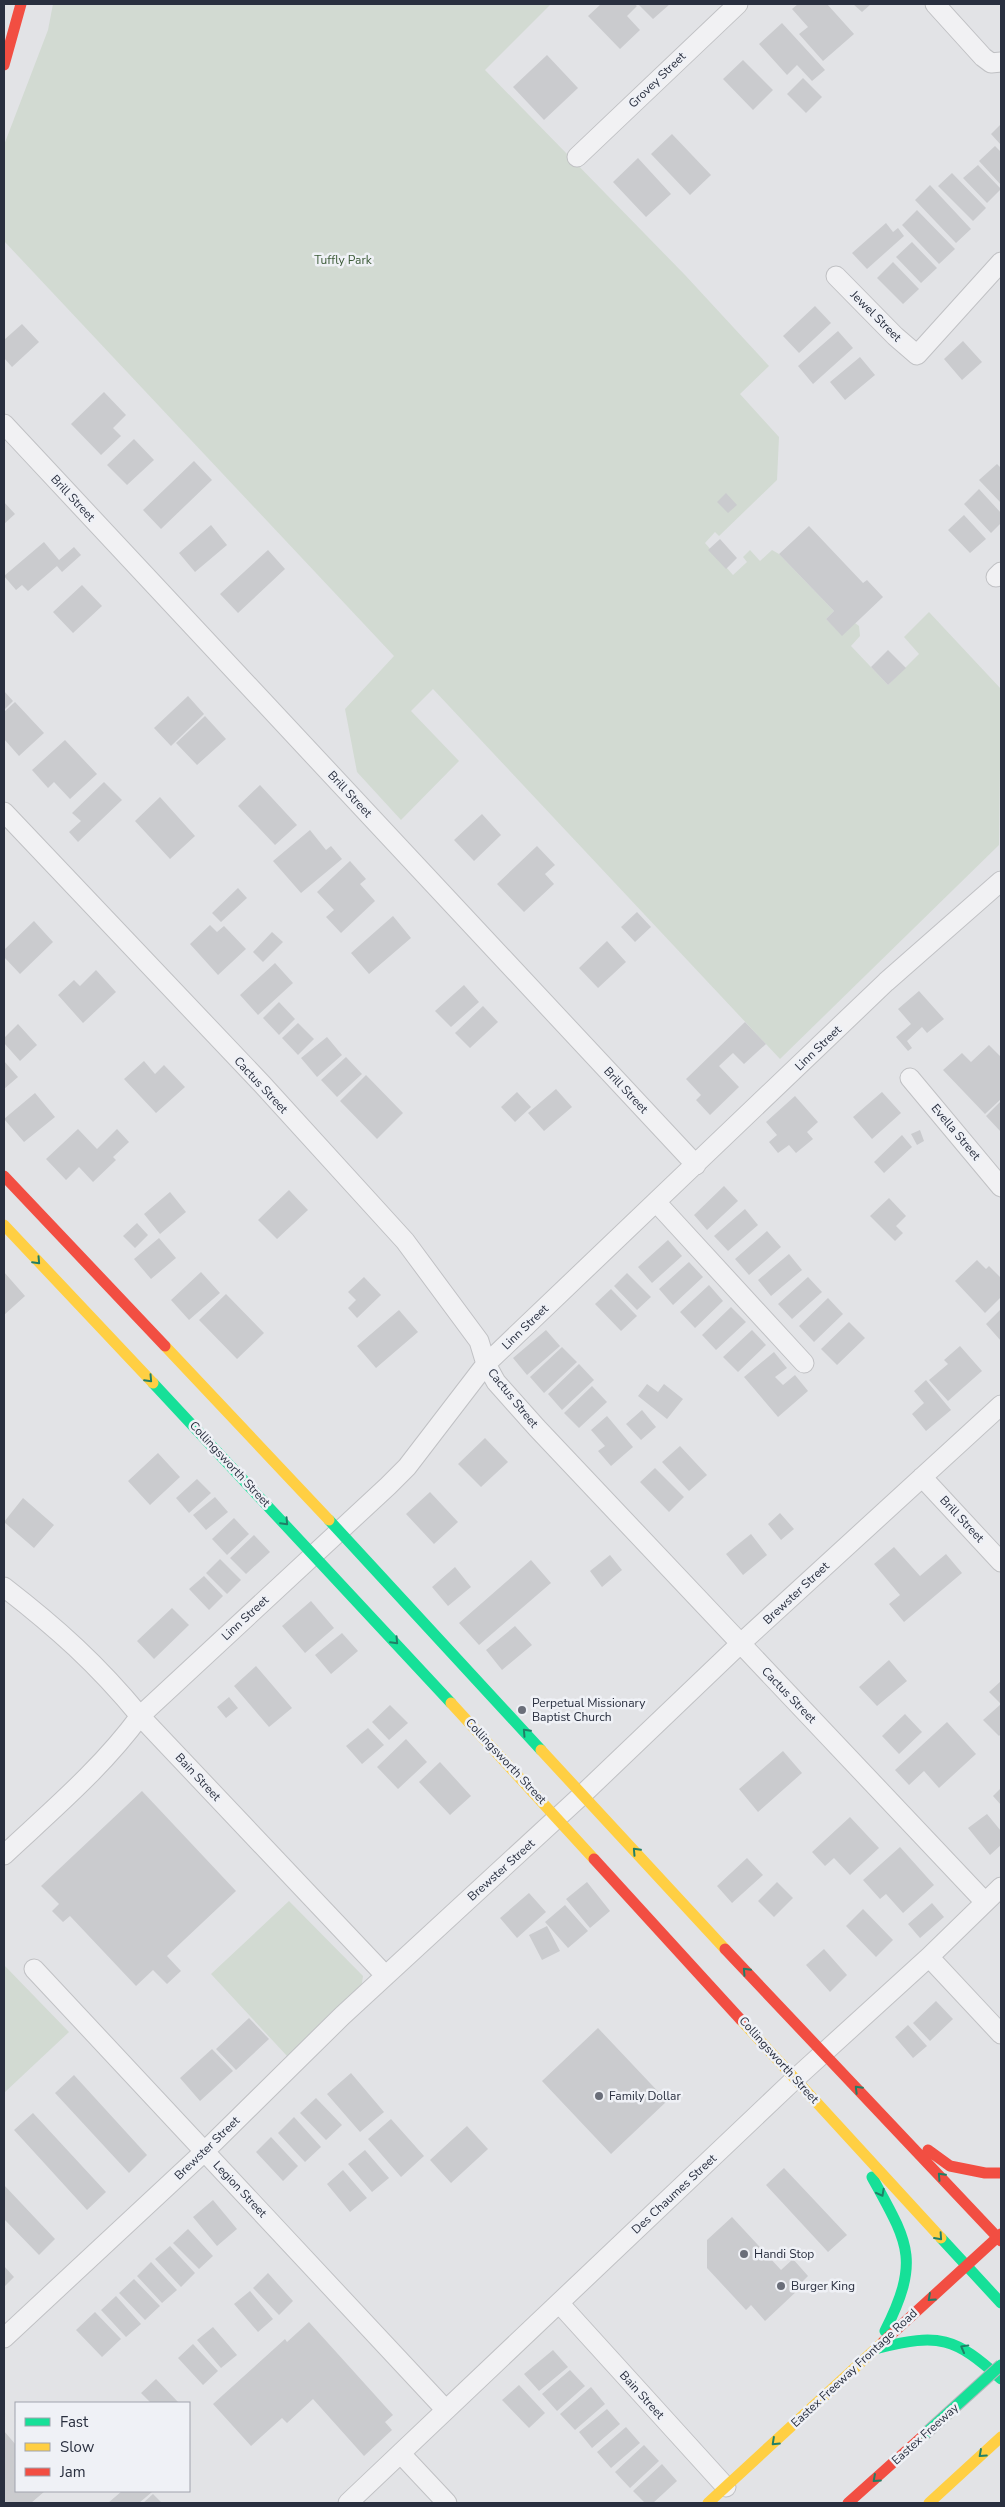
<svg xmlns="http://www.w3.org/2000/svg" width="1005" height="2507" font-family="'Nunito Sans',sans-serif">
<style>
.green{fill:#d2dad2}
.building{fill:#cacbce}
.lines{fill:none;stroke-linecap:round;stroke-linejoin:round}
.street-casing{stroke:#c0c1c4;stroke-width:21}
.street{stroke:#f1f1f3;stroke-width:19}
.fast{stroke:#16e098;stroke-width:11}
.slow{stroke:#ffcf43;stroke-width:11}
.jam{stroke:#f24e42;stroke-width:11}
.fast-bridge-casing{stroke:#b4b6bb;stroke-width:13;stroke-linecap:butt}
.fast-bridge{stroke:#16e098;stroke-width:11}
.oneway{stroke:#207f67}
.poi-dot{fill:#6a6e79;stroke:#eff1f6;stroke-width:2}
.labels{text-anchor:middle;stroke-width:5;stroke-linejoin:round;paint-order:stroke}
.street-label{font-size:12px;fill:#292f3f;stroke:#eff1f6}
.park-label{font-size:12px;fill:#3b5a37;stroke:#eff1f6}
.poi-label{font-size:12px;fill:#292f3f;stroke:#eff1f6;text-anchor:start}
</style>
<rect width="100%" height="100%" fill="#e2e3e6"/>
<path class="green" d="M53 4H551L485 70 685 275 769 366 740 394 779 437 777 480 719 536 715 532 705 543 733 575 747 562 743 557 750 550 760 561 772 550 779 554 834 611 826 619 842 635 855 623 859 626 860 636 851 646 888 685 919 654 904 637 929 612 1001 689 999 845 780 1059 433 689 411 711 459 761 401 820 357 772 345 709 394 656 4 241V145L48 30Z
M289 1901 363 1976 361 1990 287 2056 211 1974Z
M4 1965 69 2032 4 2093Z"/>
<path class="building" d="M601 4H634L637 6 627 16 640 30 620 49 588 16Z
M638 4H670L653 19Z
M798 4H827L854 34 823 61 799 34 808 27 792 9Z
M853 4H871L862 12Z
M782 23 825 70 812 81 797 65 787 75 759 44Z
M547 55 578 88 544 120 513 87Z
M743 60 773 90 753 110 723 79Z
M803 78 822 97 806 113 787 94Z
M1001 124V145L991 134Z
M672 134 711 175 690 195 651 154Z
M995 146 1001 152V185L979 161Z
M638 158 671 194 646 217 613 182Z
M978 165 1001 189 987 203 963 178Z
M952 173 986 208 973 221 938 186Z
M930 185 971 229 956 243 915 200Z
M917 210 955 249 939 264 902 225Z
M886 223 893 232 898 228 904 236 867 269 852 253Z
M912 242 937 268 921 283 896 257Z
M893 262 919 289 903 304 877 278Z
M815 306 831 323 799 353 783 336Z
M22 324 39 342 12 367 4 358V340Z
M838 331 853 348 813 384 798 366Z
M963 341 982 362 962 380 944 359Z
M860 357 875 375 845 400 830 382Z
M104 392 126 415 113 428 121 436 101 455 71 424Z
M134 439 154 460 127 485 107 465Z
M194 461 212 480 161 529 143 510Z
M997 464 1001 468V503L979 480Z
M979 489 1001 513V523L991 533 964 504Z
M726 493 737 505 728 513 717 502Z
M4 502 15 514 4 524Z
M964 515 986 539 970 553 948 530Z
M211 525 227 545 195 572 179 553Z
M809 526 863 583 867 580 883 597 842 636 826 619 834 611 779 554Z
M720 539 737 558 726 569 708 550Z
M44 542 59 560 74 547 81 555 62 572 57 566 28 591 22 585 16 590 4 576Z
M268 550 285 569 238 613 220 594Z
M82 585 102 606 73 633 53 612Z
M888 650 906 668 888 685 871 667Z
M4 691 13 701 4 710Z
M188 696 204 714 171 746 154 728Z
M15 702 44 733 19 756 4 739V712Z
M205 716 226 739 197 765 176 743Z
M65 740 97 774 70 799 54 782 48 788 32 770Z
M104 782 122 800 78 842 69 832 81 821 72 813Z
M260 785 297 825 275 845 238 806Z
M160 797 195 836 170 859 135 821Z
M482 814 501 835 474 861 454 840Z
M310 830 326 850 331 846 342 859 301 893 273 861Z
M537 846 555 865 545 874 554 884 524 912 497 884Z
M350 861 366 879 360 884 375 901 341 933 326 917 334 910 317 892Z
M238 888 247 898 221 922 212 913Z
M637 912 651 927 635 942 621 927Z
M393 916 411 938 369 974 351 953Z
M34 921 53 942 20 974 4 957V950Z
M210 925 217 932 224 926 246 949 218 975 190 944Z
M272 932 283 942 263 962 253 952Z
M607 941 626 962 598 988 579 968Z
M275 963 293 983 258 1015 240 995Z
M96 970 116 992 83 1023 58 995 74 980 80 986Z
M464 985 479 1002 451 1027 435 1011Z
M919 991 944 1019 927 1033 922 1027 907 1041 912 1048 908 1051 896 1037 911 1024 898 1009Z
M279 1002 295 1019 279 1035 263 1018Z
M483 1006 498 1022 470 1048 455 1033Z
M745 1022 766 1044 744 1064 733 1053 719 1066 739 1087 710 1115 696 1100 701 1095 686 1079Z
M298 1023 314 1039 298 1055 282 1038Z
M18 1024 37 1045 20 1061 4 1043V1038Z
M327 1037 342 1055 317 1077 301 1058Z
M989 1045 1001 1057V1099L985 1114 943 1070 962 1053 971 1062Z
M346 1057 362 1074 337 1097 321 1080Z
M4 1061 18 1077 4 1089Z
M144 1061 155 1074 164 1065 185 1087 156 1113 124 1079Z
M366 1075 403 1113 377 1139 340 1101Z
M556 1089 572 1107 544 1131 528 1113Z
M517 1092 531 1107 515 1122 501 1107Z
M882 1092 901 1113 872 1139 853 1117Z
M35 1093 55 1117 24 1142 4 1119Z
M795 1096 818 1122 807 1132 813 1139 796 1153 789 1145 778 1153 769 1142 777 1135 766 1122Z
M1001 1101V1132L986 1116Z
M78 1129 97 1149 117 1129 129 1142 113 1157 116 1160 93 1182 79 1167 66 1180 46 1159Z
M920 1130 924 1141 917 1145 911 1134Z
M902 1135 912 1147 884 1173 874 1162Z
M724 1186 738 1201 707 1230 694 1215Z
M289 1190 308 1210 277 1239 258 1220Z
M170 1192 186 1212 160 1234 144 1214Z
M889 1198 906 1216 896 1226 903 1233 895 1241 870 1216Z
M745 1209 758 1225 728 1251 714 1236Z
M137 1223 148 1235 135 1248 123 1236Z
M767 1231 781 1247 749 1275 735 1259Z
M159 1238 176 1258 151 1279 134 1259Z
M668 1240 682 1256 652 1283 638 1267Z
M789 1254 802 1270 771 1296 758 1280Z
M977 1260 986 1269 989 1266 1001 1278V1297L985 1313 955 1281Z
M689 1262 703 1277 673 1305 659 1289Z
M4 1272 25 1296 4 1315Z
M201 1272 220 1293 189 1320 171 1300Z
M627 1273 651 1297 637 1310 614 1286Z
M364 1277 381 1295 357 1318 348 1308 356 1300 348 1292Z
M808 1277 822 1292 792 1319 778 1304Z
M709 1285 723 1301 695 1328 680 1312Z
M611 1289 637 1316 621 1331 595 1304Z
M226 1294 264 1333 237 1359 199 1320Z
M828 1298 843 1314 814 1342 799 1326Z
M731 1307 746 1322 716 1350 702 1335Z
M1001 1309V1341L986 1324Z
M399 1310 418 1332 376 1368 357 1346Z
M849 1322 865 1338 837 1365 821 1349Z
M546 1330 560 1346 527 1375 513 1358Z
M752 1330 766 1345 738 1372 723 1357Z
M960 1346 982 1371 948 1401 929 1380 948 1364 944 1360Z
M562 1347 577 1362 544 1393 530 1377Z
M774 1352 787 1368 775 1377 783 1385 795 1375 808 1391 778 1417 744 1377Z
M579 1364 594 1380 562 1410 548 1394Z
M926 1380 951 1410 926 1431 912 1414 924 1403 914 1391Z
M647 1384 658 1392 664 1384 683 1399 667 1419 638 1396Z
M592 1386 607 1402 579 1428 564 1413Z
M642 1410 656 1427 641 1440 626 1424Z
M607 1416 633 1447 611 1466 598 1451 605 1446 591 1430Z
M485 1438 508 1462 481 1487 458 1464Z
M680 1446 707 1475 689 1491 662 1462Z
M158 1453 180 1477 150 1505 128 1481Z
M655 1468 684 1497 669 1512 640 1482Z
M197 1479 211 1493 189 1513 176 1498Z
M430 1492 458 1522 434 1544 406 1514Z
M215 1497 228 1512 206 1530 193 1515Z
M23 1498 54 1525 34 1548 4 1522Z
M780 1513 794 1529 781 1540 768 1524Z
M234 1518 249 1534 227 1555 212 1539Z
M751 1534 767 1555 743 1575 726 1554Z
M254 1535 270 1552 246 1574 230 1558Z
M894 1547 920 1576 946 1554 962 1573 904 1622 889 1604 900 1595 874 1564Z
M610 1555 622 1570 602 1587 590 1571Z
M220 1559 241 1580 227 1594 206 1573Z
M531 1560 551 1583 479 1645 459 1623Z
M455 1567 471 1587 448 1606 432 1587Z
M204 1576 223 1596 209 1610 189 1589Z
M311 1601 334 1628 305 1653 282 1626Z
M172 1608 189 1625 154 1659 137 1641Z
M515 1626 532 1645 502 1670 486 1650Z
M342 1633 358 1651 331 1674 315 1655Z
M889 1660 907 1681 877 1706 859 1687Z
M256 1666 292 1708 269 1727 234 1686Z
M1001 1681V1734L999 1736 983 1720 1001 1704 989 1692Z
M229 1697 238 1708 226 1718 217 1707Z
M390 1705 408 1723 389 1740 372 1722Z
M905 1714 922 1732 899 1754 882 1736Z
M947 1722 976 1754 939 1788 924 1771 909 1785 895 1770Z
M368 1728 384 1745 362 1764 346 1746Z
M406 1739 427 1762 398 1789 377 1767Z
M783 1751 802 1773 758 1812 739 1789Z
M440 1762 471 1796 450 1815 419 1782Z
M1001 1788V1805L993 1796Z
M142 1791 236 1891 167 1956 181 1971 167 1984 153 1970 136 1986 70 1916 63 1922 52 1911 59 1904 41 1886Z
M987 1814 1001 1831V1845L990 1855 968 1828Z
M850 1817 879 1848 850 1875 834 1858 825 1866 812 1852Z
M900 1847 934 1885 903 1913 886 1894 880 1899 863 1880Z
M747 1858 763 1875 732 1903 717 1886Z
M587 1882 610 1911 590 1928 566 1899Z
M777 1882 793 1898 774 1917 758 1901Z
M529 1893 546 1912 517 1938 500 1918Z
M932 1903 944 1917 920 1938 908 1924Z
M565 1905 588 1931 568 1948 545 1922Z
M863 1909 893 1940 876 1957 846 1926Z
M547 1926 560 1951 542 1960 529 1935Z
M824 1949 847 1975 830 1992 806 1965Z
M936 2001 953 2019 930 2041 913 2023Z
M249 2018 269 2039 236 2070 216 2049Z
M908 2025 927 2046 913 2058 895 2037Z
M598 2028 667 2101 611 2154 542 2081Z
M212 2049 233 2071 200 2101 180 2078Z
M351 2073 384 2112 360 2132 327 2094Z
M74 2075 147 2155 129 2173 55 2093Z
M316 2098 342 2125 326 2140 300 2113Z
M33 2113 106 2192 87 2210 14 2130Z
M294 2117 321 2147 305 2162 278 2133Z
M391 2119 424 2156 401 2177 368 2139Z
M467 2126 488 2149 451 2183 430 2160Z
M271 2137 298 2166 283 2181 256 2152Z
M365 2150 389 2178 372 2192 348 2164Z
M784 2168 847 2235 828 2252 766 2185Z
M343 2170 367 2198 350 2212 327 2184Z
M4 2185 55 2239 39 2255 4 2219Z
M213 2200 237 2229 217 2246 193 2217Z
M732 2217 781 2270 793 2259 808 2276 797 2287 799 2289 765 2321 751 2305 746 2310 707 2268V2240Z
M188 2229 213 2256 199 2269 173 2243Z
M170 2246 195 2273 181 2287 155 2259Z
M151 2262 177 2290 162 2303 137 2276Z
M4 2266 14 2277 4 2287Z
M268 2273 293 2301 279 2315 253 2288Z
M134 2279 160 2306 145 2320 119 2293Z
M250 2291 273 2319 258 2332 234 2304Z
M116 2296 141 2324 126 2337 101 2310Z
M95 2312 121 2339 102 2357 76 2330Z
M309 2322 393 2415 385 2422 392 2430 364 2456 313 2399 287 2423 282 2418 251 2446 213 2404 285 2339 287 2342Z
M213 2327 237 2355 221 2368 197 2340Z
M193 2344 218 2371 203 2385 178 2358Z
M553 2350 568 2367 539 2391 524 2374Z
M570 2370 585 2386 557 2411 542 2394Z
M156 2379 179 2403H151L141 2393Z
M519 2385 545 2413 529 2428 502 2400Z
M591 2387 605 2404 575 2430 560 2414Z
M607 2409 620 2424 592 2448 579 2432Z
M626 2427 640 2443 611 2468 597 2452Z
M4 2431 16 2445V2491H45L31 2503H4Z
M644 2445 659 2461 630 2488 615 2472Z
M662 2464 677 2481 653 2503H645L633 2491Z
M122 2491H150L152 2492 139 2503H108Z
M153 2494 162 2503H143Z"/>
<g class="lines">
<defs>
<path id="street" d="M935 4 983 57 991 63 1001 62
M577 157 738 4
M836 276 895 336 917 355 1001 262
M4 424 696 1165
M996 577 1001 572
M4 812 262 1084 405 1241 479 1341 486 1364 496 1382 537 1428 985 1902
M910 1078 1001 1187
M656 1202 804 1363
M922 1477 1001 1562
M4 1587C57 1628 97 1664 140 1716L385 1975
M4 1855C51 1811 102 1768 140 1716L388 1486 407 1467 486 1364 886 982 1001 881
M929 1957 1001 2034
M34 1969 445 2409
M559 2303 726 2487
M4 2338 205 2151 342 2016 583 1794 740 1644 1001 1405
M401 2454 447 2503
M348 2503 796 2078 929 1957 1001 1887"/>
</defs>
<use href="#street" class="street-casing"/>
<use href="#street" class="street"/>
<path class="fast" d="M153 1383 451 1703
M329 1520 541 1750
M872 2177C908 2243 921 2259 885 2331
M941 2238 1001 2303
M879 2348C939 2333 955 2337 1001 2379"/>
<path class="slow" d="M4 1225 153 1383
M165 1346 329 1520
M451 1703 594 1859
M541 1750 725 1949
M741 2020 941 2238
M708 2503 883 2342
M929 2503 1001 2437"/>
<path class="jam" d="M4 65 21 4
M4 1176 165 1346
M594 1859 741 2020
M725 1949 1001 2241
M928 2150 950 2166 985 2173H1001
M883 2342 1001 2234
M848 2503 925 2434"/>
<defs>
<path id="fast-bridge" d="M925 2434 1001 2365"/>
</defs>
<use href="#fast-bridge" class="fast-bridge-casing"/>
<use href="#fast-bridge" class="fast-bridge"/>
</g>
<defs><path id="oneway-chevron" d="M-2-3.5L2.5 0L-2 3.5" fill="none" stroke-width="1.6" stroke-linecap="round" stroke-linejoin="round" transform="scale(1.25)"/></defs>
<g class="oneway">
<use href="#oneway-chevron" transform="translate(37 1261) rotate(47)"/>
<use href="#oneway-chevron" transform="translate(149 1379) rotate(47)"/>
<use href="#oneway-chevron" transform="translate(285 1522) rotate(47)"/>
<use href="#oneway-chevron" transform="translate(395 1641) rotate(47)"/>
<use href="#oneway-chevron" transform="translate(526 1732) rotate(-133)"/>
<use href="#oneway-chevron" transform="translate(636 1851) rotate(-133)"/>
<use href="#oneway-chevron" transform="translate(746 1971) rotate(-133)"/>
<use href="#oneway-chevron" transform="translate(858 2089) rotate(-135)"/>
<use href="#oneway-chevron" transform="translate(941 2176) rotate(-133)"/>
<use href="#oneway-chevron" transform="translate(881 2193) rotate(62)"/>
<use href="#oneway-chevron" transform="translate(939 2237) rotate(48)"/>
<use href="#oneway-chevron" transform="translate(931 2298) rotate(138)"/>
<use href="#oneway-chevron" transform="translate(964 2348) rotate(-151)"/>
<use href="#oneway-chevron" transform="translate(775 2442) rotate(137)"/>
<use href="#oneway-chevron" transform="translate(982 2454) rotate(138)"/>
<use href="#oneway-chevron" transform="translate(876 2479) rotate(138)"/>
</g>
<g class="poi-dot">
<circle cx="522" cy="1710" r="5"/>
<circle cx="599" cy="2096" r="5"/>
<circle cx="744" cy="2254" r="5"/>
<circle cx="781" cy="2286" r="5"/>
</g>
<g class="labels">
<g class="street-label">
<text transform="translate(657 80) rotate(-44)" y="4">Grovey Street</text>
<text transform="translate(876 316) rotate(45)" y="4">Jewel Street</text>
<text transform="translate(73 498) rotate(47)" y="4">Brill Street</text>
<text transform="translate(350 794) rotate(47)" y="4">Brill Street</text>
<text transform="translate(818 1048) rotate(-44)" y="4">Linn Street</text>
<text transform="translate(261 1085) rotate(47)" y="4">Cactus Street</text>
<text transform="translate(626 1090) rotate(47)" y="4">Brill Street</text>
<text transform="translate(956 1132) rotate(50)" y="4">Evella Street</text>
<text transform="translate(525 1327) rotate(-44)" y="4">Linn Street</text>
<text transform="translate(513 1398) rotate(51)" y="4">Cactus Street</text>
<text transform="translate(230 1464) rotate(47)" y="4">Collingsworth Street</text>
<text transform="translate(962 1519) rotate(47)" y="4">Brill Street</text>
<text transform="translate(796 1593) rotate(-43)" y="4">Brewster Street</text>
<text transform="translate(245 1618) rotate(-43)" y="4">Linn Street</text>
<text transform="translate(789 1695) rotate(46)" y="4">Cactus Street</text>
<text transform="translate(506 1761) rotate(47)" y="4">Collingsworth Street</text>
<text transform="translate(198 1777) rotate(47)" y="4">Bain Street</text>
<text transform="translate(501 1870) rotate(-42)" y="4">Brewster Street</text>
<text transform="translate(779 2060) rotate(48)" y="4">Collingsworth Street</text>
<text transform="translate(207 2148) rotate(-44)" y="4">Brewster Street</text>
<text transform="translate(240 2189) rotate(47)" y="4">Legion Street</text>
<text transform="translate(674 2194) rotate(-43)" y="4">Des Chaumes Street</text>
<text transform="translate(854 2368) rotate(-43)" y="4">Eastex Freeway Frontage Road</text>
<text transform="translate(642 2395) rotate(48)" y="4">Bain Street</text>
<text transform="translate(925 2434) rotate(-42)" y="4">Eastex Freeway</text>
</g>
<g class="park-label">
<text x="343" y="264">Tuffly Park</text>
</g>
<g class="poi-label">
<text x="532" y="1707">Perpetual Missionary<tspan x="532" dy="14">Baptist Church</tspan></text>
<text x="609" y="2100">Family Dollar</text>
<text x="754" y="2258">Handi Stop</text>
<text x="791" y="2290">Burger King</text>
</g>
</g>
<rect width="1005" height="2507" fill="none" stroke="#292f3f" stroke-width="10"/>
<rect x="15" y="2402" width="175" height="90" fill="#eff1f6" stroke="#a0a3ad"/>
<rect x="25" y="2418" width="25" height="8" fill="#16e098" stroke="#a0a3ad"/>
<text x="60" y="2427" font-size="15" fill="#292f3f">Fast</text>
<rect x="25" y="2443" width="25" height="8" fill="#ffcf43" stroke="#a0a3ad"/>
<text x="60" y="2452" font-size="15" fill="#292f3f">Slow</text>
<rect x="25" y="2468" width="25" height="8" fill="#f24e42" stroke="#a0a3ad"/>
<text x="60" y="2477" font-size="15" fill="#292f3f">Jam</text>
</svg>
